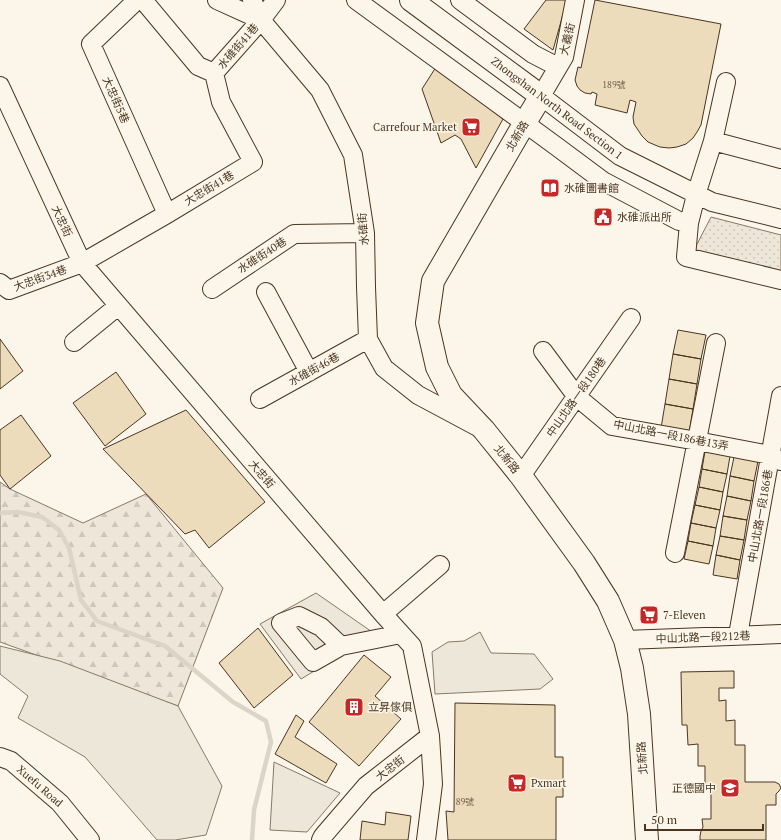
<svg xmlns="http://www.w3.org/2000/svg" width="781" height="840" font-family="'PT Serif','Noto Sans TC',serif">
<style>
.grass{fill:url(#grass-dots);stroke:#887966}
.forest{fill:url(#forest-firs);stroke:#887966}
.parking{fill:#ede7d9;stroke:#887966}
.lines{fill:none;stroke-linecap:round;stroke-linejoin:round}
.stream{stroke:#dcd4c6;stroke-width:4.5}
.building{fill:#ecdcbc;stroke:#4a3520}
.minor-casing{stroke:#4a3520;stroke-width:20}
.major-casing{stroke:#4a3520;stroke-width:24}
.minor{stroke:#fbf6e9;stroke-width:18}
.major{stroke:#fbf6e9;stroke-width:22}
.labels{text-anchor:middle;stroke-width:3;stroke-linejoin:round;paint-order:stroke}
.number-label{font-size:9px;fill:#725f47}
.street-label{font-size:11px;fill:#4a3520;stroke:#fbf6e9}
.poi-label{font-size:11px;fill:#4a3520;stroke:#fbf6e9;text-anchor:start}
</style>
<defs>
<pattern id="grass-dots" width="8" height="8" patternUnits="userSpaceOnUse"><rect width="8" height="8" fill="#ede6d9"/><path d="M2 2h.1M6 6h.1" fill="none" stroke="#cdc6ba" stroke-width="1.8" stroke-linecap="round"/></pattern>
<pattern id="forest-firs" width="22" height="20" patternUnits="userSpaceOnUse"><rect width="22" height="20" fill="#ede6d9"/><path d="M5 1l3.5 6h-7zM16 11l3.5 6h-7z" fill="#cdc6ba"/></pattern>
</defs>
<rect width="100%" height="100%" fill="#fbf6e9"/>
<path class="grass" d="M711 217 781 235V273L693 252Z"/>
<path class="forest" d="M0 482 10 489 83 523 146 494 223 588 178 706 0 642Z"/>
<path class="parking" d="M316 593 388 643 341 655 301 679 260 624Z
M480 632 491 653 534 654 553 679 540 689 435 694 432 652 448 642 464 641Z
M0 646 60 661 178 706 222 786 206 835 175 840H157L85 757 18 718 28 696 0 674Z
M274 762 340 793 307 832 270 830Z"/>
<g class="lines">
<path class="stream" d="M0 513 18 512 42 517 59 530 69 548 81 600 97 621 165 646 233 702 266 721 271 742 254 810 252 840"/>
</g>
<path class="building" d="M546 0H567L553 50 524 29Z
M595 0 721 24 701 125 697 132 693 138 686 144 677 147 669 148 660 147 655 145 648 142 642 136 634 124 633 117 636 102 630 100 627 113 595 105 597 94 592 92 591 94 585 93 580 90 577 86 575 80 578 67 581 68Z
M436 67 503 119 476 168 461 139 455 135 441 143 422 89Z
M678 330 706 335 701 359 673 354Z
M0 339 23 371 0 389Z
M673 354 701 359 697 384 669 379Z
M116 372 146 414 105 446 73 403Z
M669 379 697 384 693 409 665 404Z
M665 404 693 409 689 433 661 428Z
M186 410 265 502 209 548 195 530 185 534 103 449Z
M21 415 51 456 10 489 0 475V430Z
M705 451 730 456 727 474 702 469Z
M734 457 758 461 754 481 730 476Z
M702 469 727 474 723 492 699 487Z
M730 476 754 481 751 501 727 496Z
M699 487 723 492 720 510 695 505Z
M727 496 751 501 747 520 723 516Z
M695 505 720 510 716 528 691 523Z
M723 516 747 520 744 540 720 536Z
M691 523 716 528 713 546 688 541Z
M720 536 744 540 740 560 716 555Z
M688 541 713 546 709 564 684 559Z
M716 555 740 560 737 579 713 575Z
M258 628 293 675 254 708 219 663Z
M364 655 391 677 375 696 401 719 359 766 309 722Z
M734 671V688H719V701L726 700V721L735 720V745H745V782H775L779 784 781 788 779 791 776 794V805H766V840H700V836L701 831 703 827 702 819H711V785H705V766H698V744L688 745 687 725H682L681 672Z
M455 703 555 705V757H563V797H556V840H448L446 811 454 812Z
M296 715 304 721 295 737 337 764 326 783 275 754Z
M386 812 411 816 408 840H360L362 821 385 825Z"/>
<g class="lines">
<defs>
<path id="minor" d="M137 0 91 44 167 214
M143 0 198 66 214 73
M217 0 261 20
M252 0 261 20 320 90 353 155 365 233 366 287 368 339 384 368 418 395 476 426
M356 0 556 146 603 181 679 221 689 223
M460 0 533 54 558 67
M575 0 564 57 541 96 620 156 712 202 781 219
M214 73 261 20 276 0
M726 82 713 141 696 195 689 223 686 257 781 280
M0 86 82 263 383 614 412 646 430 736 433 784 426 840
M713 141 781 159
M0 283 9 290 82 263 167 214 253 162 221 102 214 73
M212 289 294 234 365 233
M266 292 309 372
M74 342 118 306
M543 351 577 397 612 426 697 441 770 455 781 461
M260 399 368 339
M521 476 631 318
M675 553 716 343
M383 614 440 565
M738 635 781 396
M625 640 781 634
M341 646 321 627 299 616 281 623 313 662 341 646 401 634
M0 757 11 761 60 803 90 840
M321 840 323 836 366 786 430 736"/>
<path id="major" d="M411 0 541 96 524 124 433 281 427 323 437 367 451 395 484 430 521 476 584 563 608 601 625 640 632 668 639 714 647 840"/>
</defs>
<use href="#minor" class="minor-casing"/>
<use href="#major" class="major-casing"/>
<use href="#minor" class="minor"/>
<use href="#major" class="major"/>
</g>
<defs>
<symbol id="supermarket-square" viewBox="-11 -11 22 22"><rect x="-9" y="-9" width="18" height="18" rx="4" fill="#c62828" stroke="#fbf6e9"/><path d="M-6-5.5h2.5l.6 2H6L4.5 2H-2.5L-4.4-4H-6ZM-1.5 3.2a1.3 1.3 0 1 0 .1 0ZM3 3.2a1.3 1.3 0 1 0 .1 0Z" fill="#fff"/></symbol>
<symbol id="library-square" viewBox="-11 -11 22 22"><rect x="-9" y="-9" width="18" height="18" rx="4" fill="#c62828" stroke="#fbf6e9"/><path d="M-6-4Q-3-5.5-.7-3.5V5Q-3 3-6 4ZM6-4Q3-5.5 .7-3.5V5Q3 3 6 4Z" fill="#fff"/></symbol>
<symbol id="civic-square" viewBox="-11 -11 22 22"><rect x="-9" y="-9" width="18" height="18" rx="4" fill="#c62828" stroke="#fbf6e9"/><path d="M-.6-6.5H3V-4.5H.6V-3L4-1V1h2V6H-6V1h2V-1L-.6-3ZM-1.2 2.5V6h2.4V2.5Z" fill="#fff"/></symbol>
<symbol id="building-square" viewBox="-11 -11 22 22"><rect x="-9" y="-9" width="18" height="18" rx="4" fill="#c62828" stroke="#fbf6e9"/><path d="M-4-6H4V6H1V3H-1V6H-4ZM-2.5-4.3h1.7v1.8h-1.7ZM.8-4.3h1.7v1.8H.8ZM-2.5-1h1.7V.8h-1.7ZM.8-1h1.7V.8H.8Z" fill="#fff"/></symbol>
<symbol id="school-square" viewBox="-11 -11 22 22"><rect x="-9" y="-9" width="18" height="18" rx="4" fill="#c62828" stroke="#fbf6e9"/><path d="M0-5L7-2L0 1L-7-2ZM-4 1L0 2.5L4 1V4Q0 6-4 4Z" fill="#fff"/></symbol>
</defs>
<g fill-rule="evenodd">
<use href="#supermarket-square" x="460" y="116" width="22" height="22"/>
<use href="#library-square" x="539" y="177" width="22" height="22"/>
<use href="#civic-square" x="592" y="206" width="22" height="22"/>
<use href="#supermarket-square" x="638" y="604" width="22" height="22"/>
<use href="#building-square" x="343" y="696" width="22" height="22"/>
<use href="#supermarket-square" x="506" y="772" width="22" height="22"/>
<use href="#school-square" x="719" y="777" width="22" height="22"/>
</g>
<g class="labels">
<g class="number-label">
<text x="614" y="88">189號</text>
<text x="465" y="805">89號</text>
</g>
<g class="street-label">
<text transform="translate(567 39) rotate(-77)" y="4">大義街</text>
<text transform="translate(238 46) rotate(-49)" y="4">水碓街41巷</text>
<text transform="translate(116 100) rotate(66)" y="4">大忠街5巷</text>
<text transform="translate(557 108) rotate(37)" y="4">Zhongshan North Road Section 1</text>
<text transform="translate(517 136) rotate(-59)" y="4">北新路</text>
<text transform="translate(209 188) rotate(-31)" y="4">大忠街41巷</text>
<text transform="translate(62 221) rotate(65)" y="4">大忠街</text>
<text transform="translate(363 229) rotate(-95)" y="4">水碓街</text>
<text transform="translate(262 255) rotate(-33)" y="4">水碓街40巷</text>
<text transform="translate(40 278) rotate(-20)" y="4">大忠街34巷</text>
<text transform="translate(314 369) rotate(-29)" y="4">水碓街46巷</text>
<text transform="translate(576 397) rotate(-55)" y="4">中山北路一段180巷</text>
<text transform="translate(671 435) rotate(11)" y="4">中山北路一段186巷13弄</text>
<text transform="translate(507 459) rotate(51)" y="4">北新路</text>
<text transform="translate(262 474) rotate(49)" y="4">大忠街</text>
<text transform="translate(760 516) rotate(-80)" y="4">中山北路一段186巷</text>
<text transform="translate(703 637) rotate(-2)" y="4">中山北路一段212巷</text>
<text transform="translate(642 758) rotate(-94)" y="4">北新路</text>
<text transform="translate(390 768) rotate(-38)" y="4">大忠街</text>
<text transform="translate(40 786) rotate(41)" y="4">Xuefu Road</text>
</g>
<g class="poi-label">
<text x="457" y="131" text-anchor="end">Carrefour Market</text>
<text x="564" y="192">水碓圖書館</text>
<text x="617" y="221">水碓派出所</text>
<text x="663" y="619">7-Eleven</text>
<text x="368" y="711">立昇傢俱</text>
<text x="531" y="787">Pxmart</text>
<text x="716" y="792" text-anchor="end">正德國中</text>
</g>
</g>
<path d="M645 824v6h118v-6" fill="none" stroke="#4a3520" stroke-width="2"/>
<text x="651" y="824" font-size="12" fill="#4a3520" stroke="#fbf6e9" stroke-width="3" paint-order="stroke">50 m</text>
</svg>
